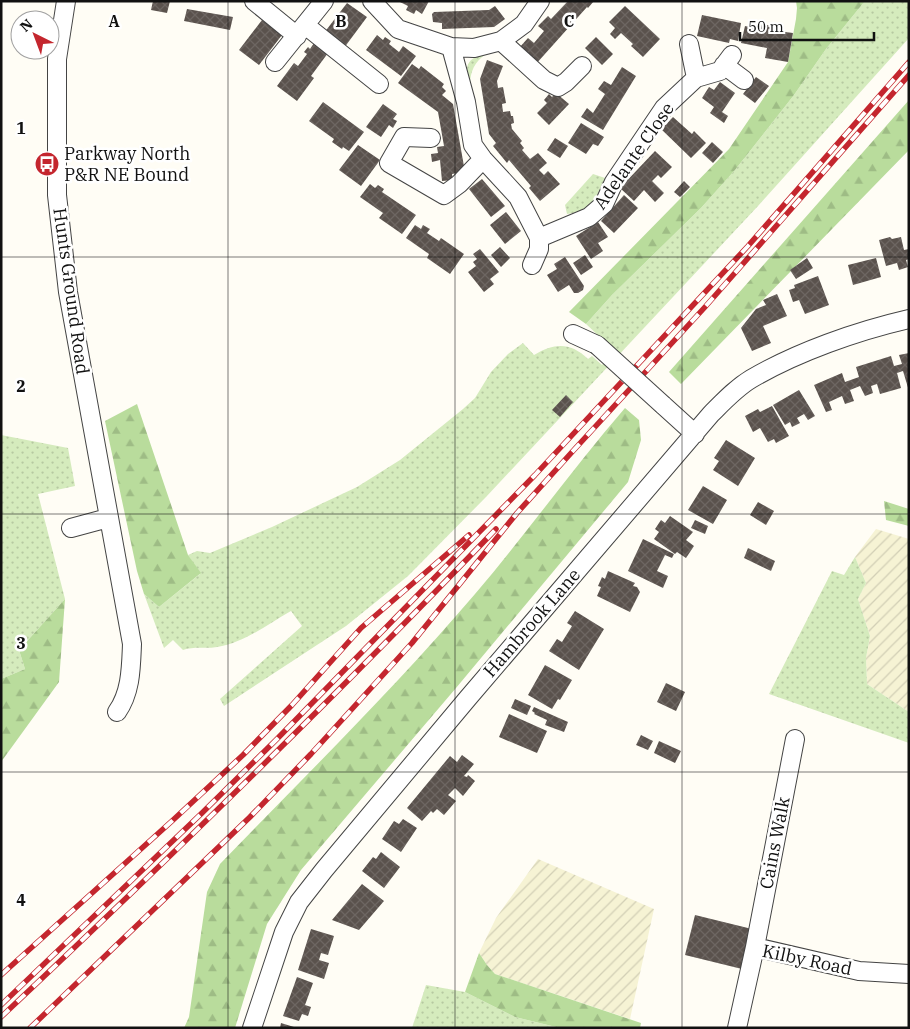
<svg xmlns="http://www.w3.org/2000/svg" width="910" height="1029" font-family="'IBM Plex Serif',serif">
<style>
.farmland{fill:url(#farmland-furrows)}
.green{fill:url(#green-dots)}
.forest{fill:url(#forest-firs)}
.building{fill:url(#building-cross-hatch)}
.lines{fill:none;stroke-linecap:round;stroke-linejoin:round}
.street-casing{stroke:#444;stroke-width:20}
.street{stroke:#fff;stroke-width:18}
.rail-casing{stroke:#c4262e;stroke-width:5.5}
.rail{stroke:#fff;stroke-width:4;stroke-dasharray:11;stroke-linecap:butt}
.street-bridge-casing{stroke:#444;stroke-width:20;stroke-linecap:butt}
.street-bridge{stroke:#fff;stroke-width:18}
.grid{fill:none;stroke:#111;stroke-width:1;stroke-opacity:0.55}
.labels{text-anchor:middle;stroke-width:5;stroke-linejoin:round;paint-order:stroke}
.poi-label{font-size:18px;fill:#111;stroke:#fff;text-anchor:start}
.street-label{font-size:18px;fill:#111;stroke:#fff}
.grid-label{font-size:16px;text-anchor:middle;font-weight:bold;fill:#111;stroke:#fff;stroke-width:5;stroke-linejoin:round;paint-order:stroke}
</style>
<defs>
<pattern id="farmland-furrows" width="10" height="10" patternUnits="userSpaceOnUse" patternTransform="scale(1.25)"><rect width="10" height="10" fill="#f6f3d4"/><path d="M-1 1l2-2M0 10L10 0M9 11l2-2" fill="none" stroke="#d2cfb5"/></pattern>
<pattern id="green-dots" width="8" height="8" patternUnits="userSpaceOnUse" patternTransform="scale(1.25)"><rect width="8" height="8" fill="#d5ebbd"/><path d="M2 2h.1M6 6h.1" fill="none" stroke="#b6c8a1" stroke-width="1.8" stroke-linecap="round"/></pattern>
<pattern id="forest-firs" width="22" height="20" patternUnits="userSpaceOnUse" patternTransform="scale(1.25)"><rect width="22" height="20" fill="#b9dc9c"/><path d="M5 1l3.5 6h-7zM16 11l3.5 6h-7z" fill="#9ebc85"/></pattern>
<pattern id="building-cross-hatch" width="8" height="8" patternUnits="userSpaceOnUse" patternTransform="scale(1.25)"><rect width="8" height="8" fill="#5a524d"/><path d="M0 0l8 8M0 8l8-8" fill="none" stroke="#6d6662"/></pattern>
</defs>
<rect width="100%" height="100%" fill="#fffdf5"/>
<path class="farmland" d="M876 529 909 539V712L867 684 866 658 870 636 858 599 866 583 855 557Z
M538 859 654 909 630 1019 495 974 487 965 479 953 496 918Z"/>
<path class="green" d="M865 1H909V38L758 206 486 497 408 576 346 626 224 706 220 699 302 626 291 611C268 624 244 643 217 647 206 649 194 646 183 650L173 640 164 648 144 594 159 607 200 574 188 555 197 551 210 553 272 527 357 487 400 460 463 409 475 398 491 372 508 354 523 343 534 355C555 343 570 342 588 359L592 356 602 365 615 351 586 324 612 295 701 208 735 170 794 95 826 49Z
M485 55C475 61 470 72 470 84 464 68 466 57 485 55Z
M593 174 605 178C594 201 594 210 567 214L565 205Z
M1 435 68 448 75 486 38 494 65 599 19 650 25 669 1 679Z
M855 557 866 583 858 599 870 636 866 658 867 684 909 712V743L769 694 832 571 844 575Z
M426 985 465 992 515 1017 560 1028H412Z"/>
<path class="forest" d="M796 1H865L826 49 794 95 735 170 701 208 612 295 586 324 569 312 729 149 788 62 796 19 797 8Z
M909 100V150L681 384 669 372Z
M137 404 188 555 201 573 159 607 144 594 137 571 105 421Z
M625 408 639 420 641 440 628 482 456 688 301 870 267 924 235 1028H184L189 1017 207 892 220 864C306 775 395 688 475 594 527 533 573 468 625 408Z
M884 501 909 509V526L886 520Z
M65 599 59 682 1 762V679L25 669 19 650Z
M479 953 487 965 495 974 641 1023 640 1028H560L515 1017 465 992Z"/>
<path class="building" d="M153 1H170L167 13 151 10Z
M398 1H429L422 14 416 10 414 14 406 10 408 6Z
M568 1H594L588 8 587 7 536 64 519 48 528 38 534 43 544 31 538 26 548 16 551 19Z
M347 3 367 17 344 48 324 33Z
M495 6 505 19 494 27 442 29V23L433 22 432 14 434 12 489 10Z
M625 6 660 39 643 57 631 46 633 44 621 33 615 39 610 34 615 28 609 22Z
M187 9 233 17 230 30 184 21Z
M702 15 741 23 738 41 730 39 729 43 697 36Z
M262 20 282 35 259 65 239 50Z
M762 24 779 27 778 31 793 33 788 62 765 58 767 48 741 43 745 26 761 29Z
M377 35 383 40 385 37 391 41 389 44 399 52 403 46 416 56 401 76 366 50Z
M596 37 613 54 602 65 585 48Z
M314 43 328 53 311 76 314 78 297 101 277 86 294 63 298 66 307 54 304 52 308 47 310 49Z
M487 60 503 66 497 81 498 88 503 87 506 103 502 104 503 112 510 111 511 116H513L514 123 511 124 512 129 522 141 520 143 524 148 522 150 530 159 538 153 547 163 539 170 544 175 548 171 560 184 540 201 529 188 531 186 509 160 507 163 493 146 496 143 489 134 480 79Z
M412 64 419 69 421 66 444 84 442 87 446 91 442 95 453 104 465 172 452 174 453 180 442 181 440 160 432 162 431 154 438 153 437 147 444 146 438 112 398 83Z
M622 67 636 76 603 130 581 117 587 108 593 113 605 94 598 89 604 81 611 85Z
M756 77 769 86 755 103 743 94Z
M720 82 735 93 722 112 728 116 724 123 710 113 714 107 702 98 709 87 714 90Z
M556 93 569 104 549 125 537 113 547 103 544 100 549 94 552 97Z
M323 102 364 132 349 151 343 147 342 149 332 142 334 139 309 121Z
M383 104 397 114 393 119 397 121 393 128 389 125 381 137 366 127Z
M673 117 692 134 694 131 706 143 691 158 661 129Z
M581 123 604 137 598 146 593 144 586 154 568 143Z
M555 138 568 146 560 158 547 150Z
M712 142 723 152 713 163 702 153Z
M358 145 380 160 361 186 339 170Z
M655 151 672 167 661 178 658 175 652 181 664 193 655 202 644 190 634 201 620 188Z
M482 179 505 206 491 217 469 189Z
M684 181 690 187 680 197 674 192Z
M370 184 375 188 378 185 384 189 382 192 416 215 402 234 379 218 383 213 360 197Z
M624 195 638 208 614 233 601 221Z
M506 212 521 231 505 244 490 225Z
M598 222 608 237 598 243 603 251 591 259 576 236Z
M415 225 421 229 423 225 430 229 427 233 439 241 441 238 464 254 450 274 427 258 429 254 406 238Z
M890 237 892 239 901 237 904 250 909 249V259L906 260 908 267 899 270 897 263 886 266 879 240Z
M500 247 510 258 501 267 491 255Z
M480 249 499 272 490 279 494 284 484 292 468 272 476 266 473 262 477 259 473 254Z
M585 255 593 267 581 275 573 263Z
M565 257 584 286 583 290 578 293H574L569 285 558 292 547 275 557 269 554 264Z
M807 258 813 268 796 279 790 270Z
M876 258 881 277 853 285 848 265Z
M818 276 829 305 805 314 799 300 793 302 789 290 795 288 794 285Z
M777 294 787 316 763 326 771 343 752 351 741 328 756 309 766 305 763 300Z
M909 353V391L903 371 897 373 901 388 880 394 877 384 871 386 873 393 865 396 860 386 850 390 854 401 845 404 842 396 829 402 832 410 826 412 814 385 842 373 845 382 859 377 856 367 891 356 894 366 902 364 899 355Z
M799 390 815 416 808 420 804 414 797 418 800 423 792 427 790 422 785 425 773 405Z
M566 395 573 402 560 417 552 410Z
M772 406 789 436 776 443 774 439 768 442 760 428 753 432 745 416 758 409 760 412Z
M726 440 755 458 738 486 713 470 719 461 714 458Z
M703 486 727 500 713 524 688 510Z
M758 502 774 511 766 525 750 515Z
M670 516 693 532 686 540 694 546 686 558 677 552 675 554 654 539 659 532 655 529 661 520 665 523Z
M695 520 708 526 705 534 691 528Z
M643 539 674 554 672 558 665 555 657 571 668 576 663 588 628 571Z
M748 548 775 561 771 571 744 558Z
M608 571 635 583 633 586 637 587 640 592 630 612 597 596 601 587 598 586 602 577 605 579Z
M575 611 604 629 579 670 549 651 557 639 562 642 572 626 567 623Z
M545 665 572 680 560 700 558 699 552 709 528 695Z
M666 683 685 692 676 711 657 702Z
M515 699 531 706 527 715 511 708Z
M534 707 568 722 564 732 545 725 547 720 534 714 535 713 532 711Z
M509 714 547 731 537 753 499 737Z
M641 735 653 741 648 750 636 745Z
M659 741 681 751 675 763 654 753Z
M462 755 474 764 464 776 467 777 468 775 475 781 463 796 455 788 448 795 456 801 444 815 437 809 433 813 431 811 422 821 407 808 450 756 457 762Z
M403 819 417 828 401 852 382 839 394 821 399 824Z
M381 852 400 867 384 888 362 871 373 857 376 859Z
M362 884 384 901 359 930 332 920Z
M695 915 752 929 742 969 685 955Z
M311 929 334 936 328 955 321 953 319 960 329 963 324 979 298 970Z
M297 977 313 983 305 1005 311 1007 308 1016 302 1014 299 1021 283 1016Z
M281 1023 294 1027V1028H280Z"/>
<g class="lines">
<defs>
<path id="street" d="M66 1 57 59V195L68 292 132 644C131 668 131 692 117 712
M254 1 297 36
M372 1 398 29 451 47 474 48 501 41 524 24 540 1
M305 25 379 84
M501 41 544 80 558 87 566 82 582 66
M689 44 696 78
M451 47 466 102 473 145 483 159 518 197 539 238V249L532 265
M275 62 324 1
M724 65 744 80
M431 138 404 137 389 163 444 195 459 184 483 159
M539 238 589 217 604 204 614 182 664 108 696 78 720 71 732 55
M573 334 597 345
M663 405 695 434
M71 528 108 518
M755 947 859 971 909 974
M252 1028 284 932 299 902 324 870 468 698 711 414C724 401 736 388 751 379 797 352 857 331 909 319
M737 1028 755 947 795 739"/>
</defs>
<use href="#street" class="street-casing"/>
<use href="#street" class="street"/>
<defs>
<path id="rail" d="M1 975 172 821 243 755 292 705 361 628 469 535
M1 1005 202 813 276 740 535 475 748 246 909 62
M1 1017C170 858 336 696 496 529
M30 1028 250 817 311 754 412 643 517 513 572 452 705 307 909 75"/>
</defs>
<use href="#rail" class="rail-casing"/>
<use href="#rail" class="rail"/>
<defs>
<path id="street-bridge" d="M597 345 663 405"/>
</defs>
<use href="#street-bridge" class="street-bridge-casing"/>
<use href="#street-bridge" class="street-bridge"/>
</g>
<path class="grid" d="M228 1V1028M455 1V1028M682 1V1028M1 257H909M1 514H909M1 772H909"/>
<defs>
<symbol id="bus-disc" viewBox="-11 -11 22 22"><circle r="9.5" fill="#c4262e" stroke="#fff"/><path d="M-5-6H5V4H4V6H2V4H-2V6H-4V4H-5ZM-3.5-4V0h7V-4ZM-3.5 1.2v1.5H-2V1.2ZM2 1.2v1.5H3.5V1.2Z" fill="#fff"/></symbol>
</defs>
<g fill-rule="evenodd">
<use href="#bus-disc" x="33" y="150" width="28" height="28"/>
</g>
<g class="labels">
<g class="poi-label">
<text x="64" y="160">Parkway North<tspan x="64" dy="21">P&amp;R NE Bound</tspan></text>
</g>
<g class="street-label">
<text transform="translate(634 156) rotate(-55)" y="6">Adelante Close</text>
<text transform="translate(71 291) rotate(82)" y="6">Hunts Ground Road</text>
<text transform="translate(532 623) rotate(-49)" y="6">Hambrook Lane</text>
<text transform="translate(775 843) rotate(-79)" y="6">Cains Walk</text>
<text transform="translate(807 960) rotate(12)" y="6">Kilby Road</text>
</g>
</g>
<g class="grid-label">
<text x="114" y="27">A</text>
<text x="341" y="27">B</text>
<text x="569" y="27">C</text>
<text x="21" y="134">1</text>
<text x="21" y="392">2</text>
<text x="21" y="649">3</text>
<text x="21" y="906">4</text>
</g>
<rect width="910" height="1029" fill="none" stroke="#111111" stroke-width="5"/>
<g transform="translate(35 35) rotate(318)"><circle r="24" fill="#ffffff" stroke="#a0a0a0"/>
<path d="M0-4L9 19L0 12L-9 19Z" fill="#c4262e"/>
<text y="-8" font-size="14" font-weight="bold" text-anchor="middle" fill="#111111">N</text>
</g>
<path d="M740 32v8h134v-8" fill="none" stroke="#111111" stroke-width="2.5"/>
<text x="748" y="32" font-size="15" fill="#111111" stroke="#ffffff" stroke-width="4" paint-order="stroke">50 m</text>
</svg>
